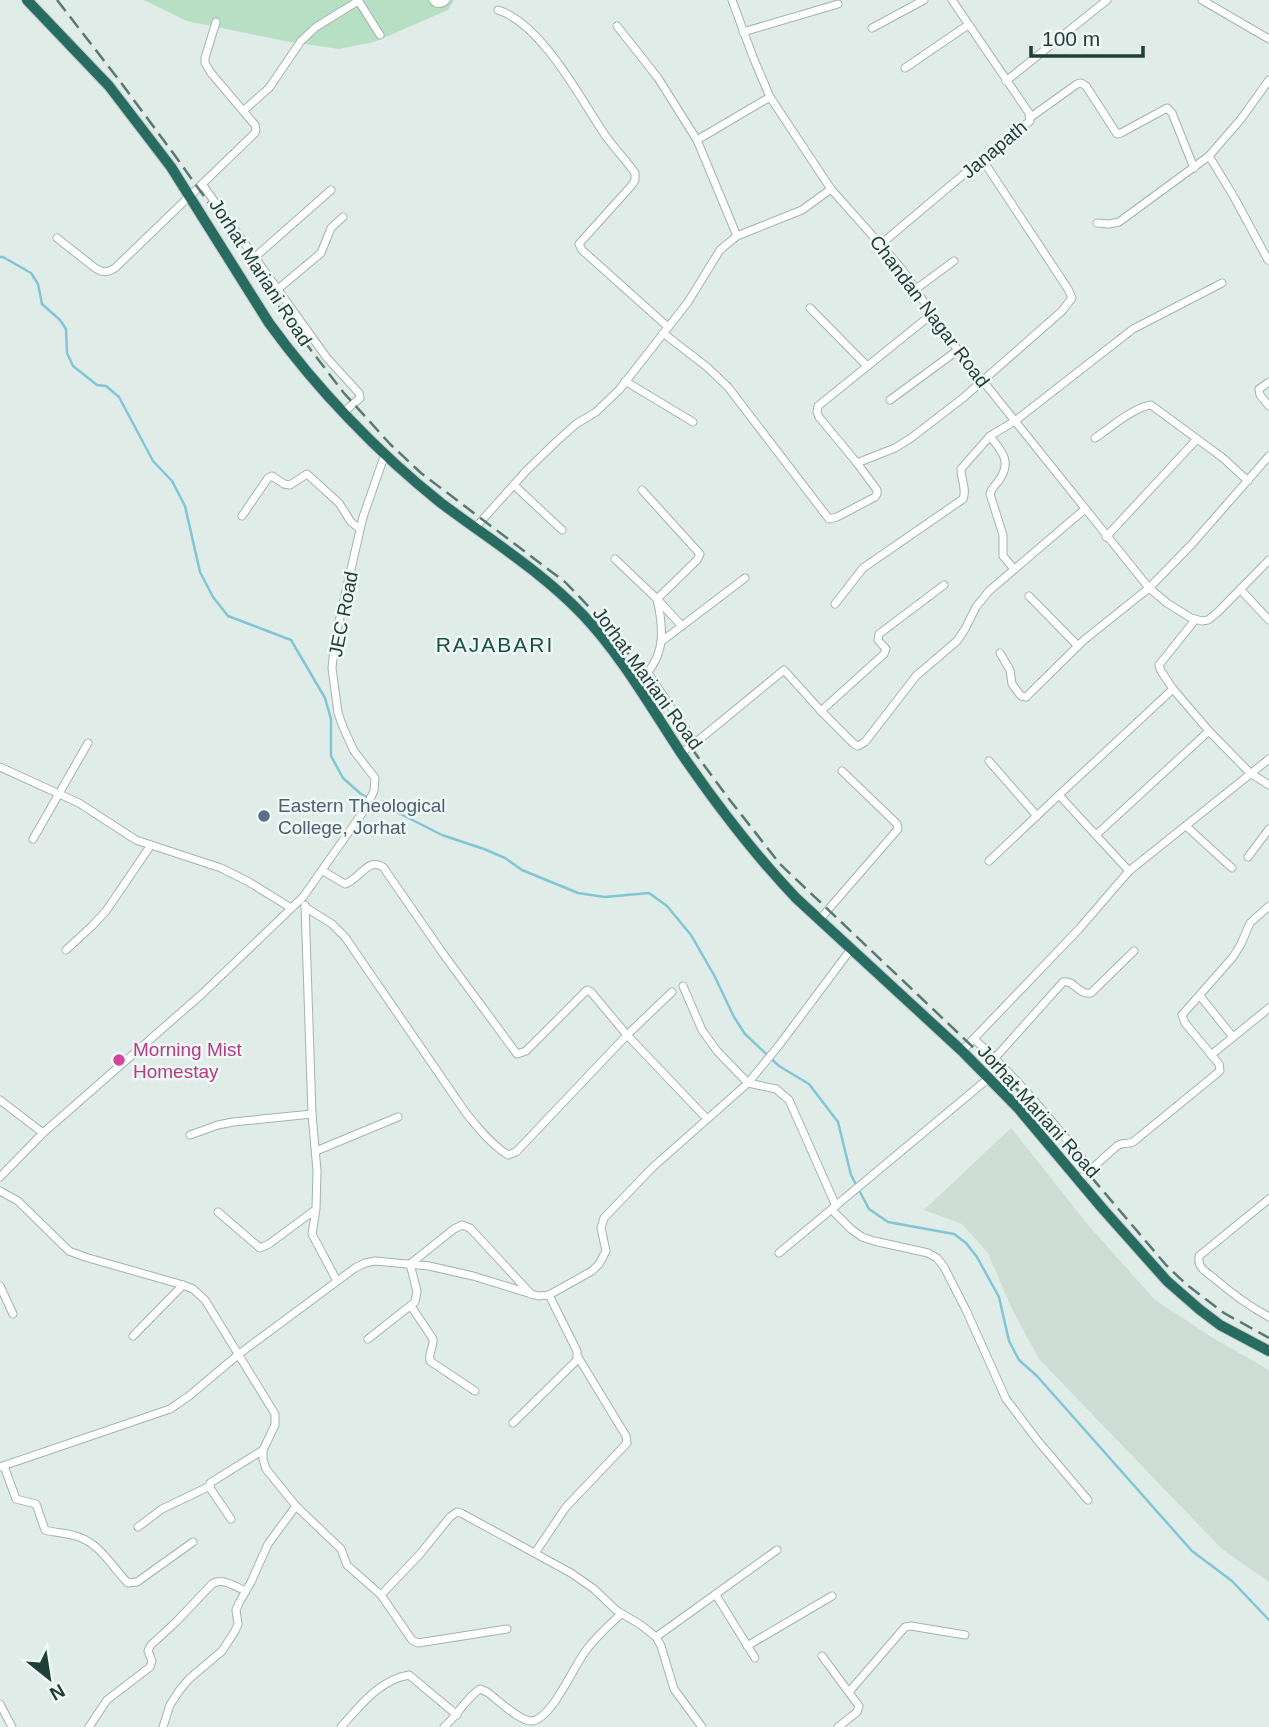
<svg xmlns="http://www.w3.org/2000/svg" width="1269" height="1727" font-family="Arial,sans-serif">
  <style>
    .built { fill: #cedcd6 }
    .green { fill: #b6dfc3 }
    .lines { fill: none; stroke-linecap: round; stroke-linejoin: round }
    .stream { stroke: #82c6d6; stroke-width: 2.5 }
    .minor-casing { stroke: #a2b4af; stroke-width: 9 }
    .highway-casing { stroke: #c0c9c7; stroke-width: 12 }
    .minor { stroke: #fff; stroke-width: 7 }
    .highway { stroke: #286c61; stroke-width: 10 }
    .rail { stroke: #597a72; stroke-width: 2.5; stroke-dasharray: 14 7; stroke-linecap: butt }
    .service-dot { fill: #5c6f8a; stroke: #f0f8f5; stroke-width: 2.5 }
    .hotel-dot { fill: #d1479c; stroke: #f0f8f5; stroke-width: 2.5 }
    .labels { text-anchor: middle; stroke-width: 5; stroke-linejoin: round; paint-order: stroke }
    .street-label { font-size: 19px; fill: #1f3e37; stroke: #f0f8f5 }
    .service-label { font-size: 19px; fill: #4e5e75; stroke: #f0f8f5; text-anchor: start }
    .hotel-label { font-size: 19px; fill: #b23c85; stroke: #f0f8f5; text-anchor: start }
    .neighbourhood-label { font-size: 21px; letter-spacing: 2px; fill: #195146; stroke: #f0f8f5 }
  </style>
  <rect width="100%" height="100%" fill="#e0ece7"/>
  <path class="built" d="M 1011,1128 L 1089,1226 L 1155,1300 L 1213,1338 L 1269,1370 L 1269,1582 L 1222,1549 L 1039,1359 L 1012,1309 L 988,1253 L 962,1224 L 924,1210 Z"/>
  <path class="green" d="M 144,0 L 454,0 L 448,10 L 374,42 L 339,49 L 285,41 L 187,21 Z"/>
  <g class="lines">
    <path class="stream" d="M 0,257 L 3,257 L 31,273 L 38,284 L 42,304 L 60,320 L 66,329 L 67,353 L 73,366 L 97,385 L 106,386 L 119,397 L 153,461 L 172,481 L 185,506 L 200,572 L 213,597 L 228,616 L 291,640 L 325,698 L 331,719 L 331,756 L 343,778 L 361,794 L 442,835 L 484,849 L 505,858 L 522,870 L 578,893 L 605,897 L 649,893 L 667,906 L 691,935 L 714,975 L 734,1017 L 745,1034 L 779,1066 L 809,1084 L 838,1122 L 851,1175 L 869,1209 L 888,1222 L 954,1234 L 966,1243 L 977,1257 L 999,1297 L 1009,1341 L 1019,1360 L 1037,1376 L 1192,1551 L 1232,1581 L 1269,1620"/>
    <defs>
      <g id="minor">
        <path d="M 358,0 L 380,35"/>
        <path d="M 433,0 L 436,3 C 440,4 443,4 446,0"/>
        <path d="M 732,0 L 753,57 L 770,97 L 831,189"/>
        <path d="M 1202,0 L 1269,39"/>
        <path d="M 498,10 C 542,24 580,98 605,135 C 614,148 626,160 635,173 L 635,180 L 632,185 L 579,244 L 582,250 L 668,327"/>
        <path d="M 617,26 L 658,78 L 697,140 L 737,236"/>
        <path d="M 872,28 L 924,0"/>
        <path d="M 743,32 L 838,4"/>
        <path d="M 905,68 L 968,25"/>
        <path d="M 1006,81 L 1107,0"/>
        <path d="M 243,111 L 269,88 L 301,41 L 316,27 L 358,1"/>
        <path d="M 1031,117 L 1077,84 L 1081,83 L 1086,86 L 1117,134 L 1121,133 L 1167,108 L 1172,113 L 1194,168"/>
        <path d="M 697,140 L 770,97"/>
        <path d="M 1209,156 L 1234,197 L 1268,260"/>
        <path d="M 202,184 L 327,358 L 359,393 L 360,398 L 344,412"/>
        <path d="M 1097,223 L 1109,224 L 1119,222 L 1209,156 L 1241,119 L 1269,80"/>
        <path d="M 57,238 L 95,268 C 103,273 107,273 115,268 L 255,133 L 256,130 L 255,125 L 211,73 L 205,63 L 205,58 L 216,22"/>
        <path d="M 881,244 L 982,159 L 1030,121 L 1029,113 L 952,0"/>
        <path d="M 255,257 L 331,190"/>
        <path d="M 278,289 L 321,253 L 331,228 L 343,217"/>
        <path d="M 916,289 L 954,261"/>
        <path d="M 810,308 L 867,366"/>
        <path d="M 932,314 L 818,406 L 817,412 L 819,417 L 857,463 L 895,448 L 911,438 L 963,398 L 1062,311 L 1072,298 L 1068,289 L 982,159"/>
        <path d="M 663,333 L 707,367 L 728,387 L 829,519 L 837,517 L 875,497 L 877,494 L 877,490 L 857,463"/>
        <path d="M 625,381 L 693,422"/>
        <path d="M 1269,382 L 1259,389 L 1260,395 L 1269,406"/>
        <path d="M 890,400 L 958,350"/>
        <path d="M 990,436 C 1001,451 1012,460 1000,479 C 996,485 992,487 990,494 L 1003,535 L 1003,556 L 1014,569"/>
        <path d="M 1095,438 C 1110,428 1134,407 1151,405 L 1223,458 L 1248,481"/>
        <path d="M 514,485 L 562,530"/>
        <path d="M 242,516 L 268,478 L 272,476 L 284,484 L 290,485 L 307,474 L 339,503 L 351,522 L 360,529"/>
        <path d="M 475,528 L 527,470 L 556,442 L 576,424 L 596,412 L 619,390 L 688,302 L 720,250 L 737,236 L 802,210 L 831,189 L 902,269 L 932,314 L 958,350 L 1149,588 L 1192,544 L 1269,456"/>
        <path d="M 1106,537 L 1197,439"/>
        <path d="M 615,559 L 657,599 L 682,626"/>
        <path d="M 1240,589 L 1269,620"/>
        <path d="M 1029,596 L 1078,646"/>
        <path d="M 835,604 L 863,568 L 963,499 C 967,489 961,480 961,469 L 990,436 L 1015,421 L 1133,329 L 1222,283"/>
        <path d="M 662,641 L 745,578"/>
        <path d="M 1000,653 L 1010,670 L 1012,684 L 1021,696 L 1026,697 L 1084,640 L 1149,588 L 1167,603 L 1191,618 L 1202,621 L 1208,620 L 1218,612 L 1269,560"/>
        <path d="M 648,673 L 695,743"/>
        <path d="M 636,685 C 665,659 665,634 657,599 L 697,560 L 700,554 L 642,490"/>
        <path d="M 1173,689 L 1209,731 L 1250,773 L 1269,785"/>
        <path d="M 821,711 L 854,744 L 858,746 L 865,742 L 916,676 L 957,641 L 965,629 L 976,607 L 989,591 L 1085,509"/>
        <path d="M 681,753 L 695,743 L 784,670 L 821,711 L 884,654 L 886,649 L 878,640 L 879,634 L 944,585"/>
        <path d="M 989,761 L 1037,816"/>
        <path d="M 0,767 L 79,803 L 136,840 L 221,868 L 249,882 L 291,908"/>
        <path d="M 1186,826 L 1232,868"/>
        <path d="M 1096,835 L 1209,731"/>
        <path d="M 33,839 L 88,743"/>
        <path d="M 1248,857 L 1269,829"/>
        <path d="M 989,861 L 1059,795"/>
        <path d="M 323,871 L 345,884 C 360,879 368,857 383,867 L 444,955 L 517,1054 L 526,1051 L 587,990 L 591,992 L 627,1035 L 707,1119"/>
        <path d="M 1129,871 L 1059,795 L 1173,689 L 1161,671 L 1159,665 L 1195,620"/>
        <path d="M 305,905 L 312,1114 L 317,1171 L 316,1209 L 312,1234 L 337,1281"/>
        <path d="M 305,907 L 332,924 L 345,937 L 466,1113 C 478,1128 492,1145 508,1155 L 516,1152 L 627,1035 L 672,992"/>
        <path d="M 820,919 L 898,829 L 897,824 L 893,820 L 842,771"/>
        <path d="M 66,950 L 93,925 L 106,911 L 151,845"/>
        <path d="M 683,986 L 702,1030 L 717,1051 L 748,1083 L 776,1089 L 789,1100 L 836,1206"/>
        <path d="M 1200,996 L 1233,1037"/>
        <path d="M 974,1039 C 1018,1078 1054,1124 1091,1169"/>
        <path d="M 962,1051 L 1079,929 L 1129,871 L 1269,759"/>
        <path d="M 1211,1055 L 1269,1008"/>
        <path d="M 995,1058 L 1063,982 C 1075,980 1078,995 1091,993 L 1134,951"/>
        <path d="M 0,1100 L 43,1133"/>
        <path d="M 190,1135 L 218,1125 L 233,1122 L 312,1114"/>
        <path d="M 316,1151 L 398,1117"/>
        <path d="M 0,1177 L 43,1133 L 202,994 L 303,897 L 365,809 L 374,791 L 375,778 L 354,751 L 343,727 L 338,713 L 332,668 L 335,639 L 363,517 L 385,454"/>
        <path d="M 1079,1180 L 1117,1146 C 1122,1142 1127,1145 1133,1142 L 1220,1071 L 1219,1064 L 1185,1023 L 1182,1015 L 1233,957 L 1241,944 L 1250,923 L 1269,906"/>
        <path d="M 0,1191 L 18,1201 L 69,1251 L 85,1257 L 183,1285 L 193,1289 L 205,1300 L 275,1414 L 275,1425 L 263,1450 L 263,1459 L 266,1469 L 296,1506 L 341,1549 L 347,1565 L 381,1595 L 412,1640 L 418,1643 L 507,1629"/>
        <path d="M 1269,1199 L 1199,1256 C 1199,1261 1198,1263 1201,1267 C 1204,1271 1210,1275 1214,1278 C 1231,1293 1249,1306 1269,1317"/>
        <path d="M 832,1210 L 851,1229 L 862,1237 L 874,1241 L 928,1253 L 937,1258 L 944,1267 L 966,1310 L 1006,1399 L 1038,1441 L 1088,1500"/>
        <path d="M 218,1212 L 260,1248 L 269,1244 L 315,1210"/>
        <path d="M 779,1253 L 989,1078"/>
        <path d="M 0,1286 L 13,1314"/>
        <path d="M 411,1306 L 433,1339 C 434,1347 428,1353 430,1361 L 475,1391"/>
        <path d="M 133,1336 L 183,1285"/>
        <path d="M 368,1339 L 415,1302 L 417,1291 L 410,1264 L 454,1229 L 462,1225 L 470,1228 L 531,1294"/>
        <path d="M 513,1423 L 577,1360 L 577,1351 L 549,1295"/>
        <path d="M 4,1466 L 16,1499 L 36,1504 L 45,1530 C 56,1533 68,1533 79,1537 C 101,1545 112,1567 128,1583 L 137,1582 L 193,1542"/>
        <path d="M 0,1467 L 170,1409 L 189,1396 L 239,1354 L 355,1268 L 365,1263 L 375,1261 L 429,1266 L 473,1276 L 538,1296 L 549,1295 L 592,1271 L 599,1264 L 606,1251 L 601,1228 L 604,1218 L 652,1168 L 748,1083 L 780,1044 L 851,949"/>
        <path d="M 231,1519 L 210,1488 L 210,1483 L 263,1450"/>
        <path d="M 138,1527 L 162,1509 L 210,1486"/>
        <path d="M 535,1553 L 566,1507 L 627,1443 L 626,1436 L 578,1357"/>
        <path d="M 381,1595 L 420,1554 L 450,1517 L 457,1512 L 461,1513 L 571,1573 L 594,1589 L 616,1610 L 641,1625 L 656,1637 L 661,1646 L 674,1689 L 702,1727"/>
        <path d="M 716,1595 L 755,1658"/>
        <path d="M 656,1637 L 777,1550"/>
        <path d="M 747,1646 L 832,1596"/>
        <path d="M 822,1656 L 859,1706 L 857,1712 L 838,1727"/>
        <path d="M 849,1692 L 905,1627 L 911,1626 L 965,1635"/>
        <path d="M 0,1704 L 12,1727"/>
        <path d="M 89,1727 L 107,1700 L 150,1667 L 152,1661 L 148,1651 L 151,1645 L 177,1621 L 212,1584 C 223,1577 235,1587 246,1591"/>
        <path d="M 163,1727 L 170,1705 L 179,1691 L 189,1679 L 222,1651 L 235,1631 L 238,1624 L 236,1610 L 239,1603 L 251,1582 L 268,1544 L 296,1506"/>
        <path d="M 341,1727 C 360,1706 379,1680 409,1675 L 457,1715"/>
        <path d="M 444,1727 C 457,1716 466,1698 480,1689 L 487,1692 C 497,1699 520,1722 532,1721 C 552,1719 574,1665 587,1649 C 597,1636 609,1625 621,1614"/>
      </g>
      <path id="highway" d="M 27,0 L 109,86 L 171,167 L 269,323 C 316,388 378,453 441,503 C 489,539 541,571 583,615 C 621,655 650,706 681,753 C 716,804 753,853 796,898 L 962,1051 L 1018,1108 L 1102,1208 L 1167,1281 L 1199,1309 L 1220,1325 L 1269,1351"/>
    </defs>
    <use href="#minor" class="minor-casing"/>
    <use href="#highway" class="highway-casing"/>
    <use href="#minor" class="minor"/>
    <use href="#highway" class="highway"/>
    <path class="rail" d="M 57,0 L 119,80 L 176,157 L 216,213 L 257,275 L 301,337 L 343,392 L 390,444 L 421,473 L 565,582 L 596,614 L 639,667 L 695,753 L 729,799 L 780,864 L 1014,1086 L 1166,1265 L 1187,1285 L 1224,1313 L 1269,1338"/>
  </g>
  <circle class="service-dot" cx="264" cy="816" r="7"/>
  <circle class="hotel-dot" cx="119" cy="1060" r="7"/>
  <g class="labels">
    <g class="street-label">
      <text transform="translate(994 149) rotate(-40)" y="7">Janapath</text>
      <text transform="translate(261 272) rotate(57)" y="7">Jorhat Mariani Road</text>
      <text transform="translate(930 311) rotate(53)" y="7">Chandan Nagar Road</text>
      <text transform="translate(343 614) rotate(-79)" y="7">JEC Road</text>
      <text transform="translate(648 678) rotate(54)" y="7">Jorhat Mariani Road</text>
      <text transform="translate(1039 1111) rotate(48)" y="7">Jorhat Mariani Road</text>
    </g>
    <g class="service-label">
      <text x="278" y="812">Eastern Theological<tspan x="278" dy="22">College, Jorhat</tspan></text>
    </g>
    <g class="hotel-label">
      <text x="133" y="1056">Morning Mist<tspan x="133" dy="22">Homestay</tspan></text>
    </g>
    <g class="neighbourhood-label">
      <text x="495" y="652">RAJABARI</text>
    </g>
  </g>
  <g transform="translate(49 1678) rotate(150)" stroke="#f0f8f5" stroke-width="5" paint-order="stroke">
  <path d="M0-5L12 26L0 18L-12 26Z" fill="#1f3e37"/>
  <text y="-10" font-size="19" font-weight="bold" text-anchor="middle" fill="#1f3e37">N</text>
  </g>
  <path d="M1031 46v10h112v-10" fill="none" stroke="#1f3e37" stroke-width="3.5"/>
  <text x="1042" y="46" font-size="21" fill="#1f3e37" stroke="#f0f8f5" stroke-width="5" paint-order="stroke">100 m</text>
</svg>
